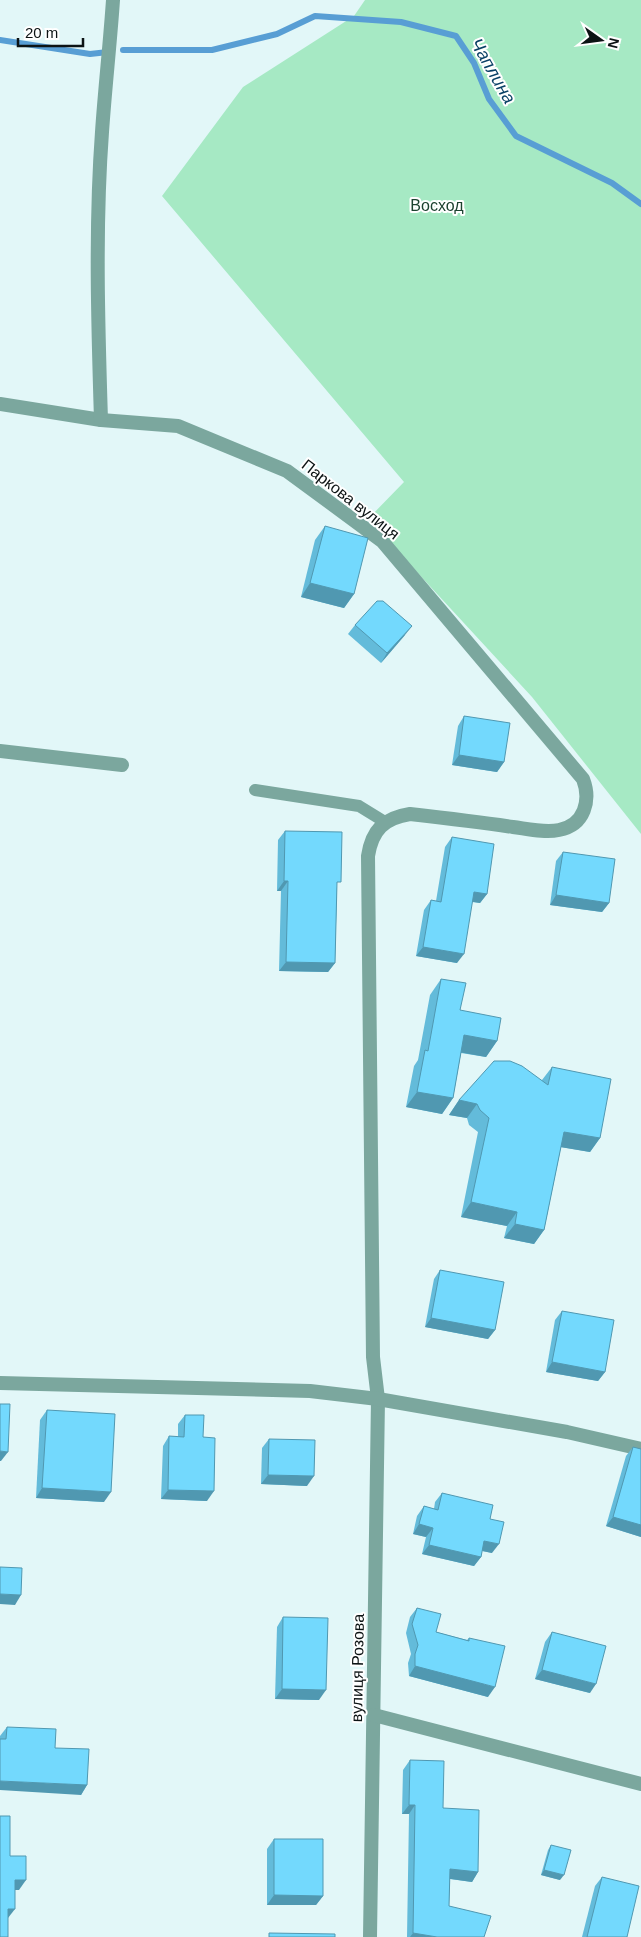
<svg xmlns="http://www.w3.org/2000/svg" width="641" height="1937" font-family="Helvetica,sans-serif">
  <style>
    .green { fill: #a6e9c4 }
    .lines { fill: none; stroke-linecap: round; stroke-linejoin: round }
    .stream { stroke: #589ed4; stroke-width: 6 }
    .service { stroke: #7ba79e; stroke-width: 12 }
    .minor { stroke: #7ba79e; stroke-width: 14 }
    .wall { fill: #63bbda }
    .shaded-wall { fill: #5098b1 }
    .building { fill: #73d9fd; stroke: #5098b1 }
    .labels { text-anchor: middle; stroke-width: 4; stroke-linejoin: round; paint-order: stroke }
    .park-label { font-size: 16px; fill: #1c422f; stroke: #fff }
    .street-label { font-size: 16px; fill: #0c1314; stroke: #fff }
    .water-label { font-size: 18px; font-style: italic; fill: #094065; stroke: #fff }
  </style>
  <rect width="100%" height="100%" fill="#e2f7f8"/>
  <path class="green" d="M 365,0 L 641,0 L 641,834 L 532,697 L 368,519 L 404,482 L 162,196 L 243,87 L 354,16 Z"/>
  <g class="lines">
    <g class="stream">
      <path d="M 0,40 L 90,54 L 108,52"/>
      <path d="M 123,50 L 212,50 L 277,34 L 315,16 L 401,22 L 456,36 L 474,63 L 489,99 L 516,136 L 612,183 L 641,204"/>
    </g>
    <path class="service" d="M 255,790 L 359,806 L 385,822"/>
    <g class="minor">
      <path d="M 0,404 L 101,420 L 178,426 L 287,471 L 382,541 L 583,779 C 591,800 585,825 559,830 C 545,833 528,829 513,827 C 479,822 445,818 410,814 C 384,818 372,830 368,856 L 373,1357 L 378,1399 L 370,1937"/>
      <path d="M 101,420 C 98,325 95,227 102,132 C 105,88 110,44 113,0"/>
      <path d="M 0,751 L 122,765"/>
      <path d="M 0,1383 L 310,1391 L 378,1399 L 567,1432 L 641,1449"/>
      <path d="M 374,1715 L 641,1784"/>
    </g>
  </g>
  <g class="wall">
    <path d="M 325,526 L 354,594 L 344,608 L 301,597 L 315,540 Z"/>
    <path d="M 355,625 L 405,635 L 381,663 L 348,634 Z"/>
    <path d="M 464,716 L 504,762 L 497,772 L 452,765 L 458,726 Z"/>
    <path d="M 285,831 L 337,888 L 335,963 L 328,972 L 279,971 L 281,891 L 277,891 L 278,840 Z"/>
    <path d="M 452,837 L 487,894 L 480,903 L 472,902 L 457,963 L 416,956 L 424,910 L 431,900 L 436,901 L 445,847 Z"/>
    <path d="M 563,852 L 609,903 L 602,912 L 550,905 L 556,861 Z"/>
    <path d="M 441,979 L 460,1010 L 497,1041 L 486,1057 L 461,1053 L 453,1098 L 442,1114 L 406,1107 L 414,1066 L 418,1060 L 430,995 Z"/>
    <path d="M 552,1067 L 600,1138 L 590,1152 L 561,1147 L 544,1230 L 534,1244 L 504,1238 L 507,1226 L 461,1217 L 478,1132 L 469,1125 L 467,1118 L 449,1115 L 459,1100 L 542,1080 Z"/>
    <path d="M 440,1270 L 495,1330 L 488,1339 L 425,1327 L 434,1279 Z"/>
    <path d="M 562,1311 L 605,1372 L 598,1381 L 546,1372 L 555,1320 Z"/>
    <path d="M 47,1410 L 104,1502 L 36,1498 L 40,1420 Z"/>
    <path d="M 185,1415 L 203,1437 L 207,1501 L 161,1499 L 163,1446 L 169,1436 L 178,1437 L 178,1424 Z"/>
    <path d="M 269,1439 L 307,1486 L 261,1484 L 262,1448 Z"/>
    <path d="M 633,1447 L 641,1537 L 606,1526 L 626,1456 Z"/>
    <path d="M 442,1493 L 490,1519 L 492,1553 L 482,1551 L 481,1557 L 474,1566 L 422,1554 L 426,1537 L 413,1534 L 417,1516 L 424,1506 L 434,1509 L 435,1502 Z"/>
    <path d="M 417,1608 L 436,1632 L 467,1640 L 469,1638 L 488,1697 L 409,1676 L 408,1663 L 411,1654 L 406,1633 L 410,1617 Z"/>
    <path d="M 283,1617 L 319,1700 L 275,1699 L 277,1627 Z"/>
    <path d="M 552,1632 L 590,1693 L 535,1679 L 545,1642 Z"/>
    <path d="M 7,1727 L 55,1748 L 87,1785 L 81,1795 L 0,1739 L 0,1736 Z"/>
    <path d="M 410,1760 L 443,1808 L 478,1872 L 472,1882 L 450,1879 L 449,1906 L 484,1937 L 407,1937 L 409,1814 L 402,1814 L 403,1770 Z"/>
    <path d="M 274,1839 L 323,1896 L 316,1905 L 267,1905 L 267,1849 Z"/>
    <path d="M 551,1845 L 560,1880 L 541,1875 L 548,1850 Z"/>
    <path d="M 602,1877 L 627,1937 L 582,1937 L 595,1886 Z"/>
  </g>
  <g class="shaded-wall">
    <path d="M 310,583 L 354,594 L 344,608 L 301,597 Z"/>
    <path d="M 412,626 L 405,635 L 381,663 L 387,653 Z"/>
    <path d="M 459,755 L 504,762 L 497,772 L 452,765 Z"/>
    <path d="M 284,881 L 288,881 L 281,891 L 277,891 Z"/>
    <path d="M 474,892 L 487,894 L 480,903 L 468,901 Z"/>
    <path d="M 556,895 L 609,903 L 602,912 L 550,905 Z"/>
    <path d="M 423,947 L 464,954 L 457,963 L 416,956 Z"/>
    <path d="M 286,962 L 335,963 L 328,972 L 279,971 Z"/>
    <path d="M 464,1035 L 497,1041 L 486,1057 L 453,1051 Z"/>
    <path d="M 417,1092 L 453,1098 L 442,1114 L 406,1107 Z"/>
    <path d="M 459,1100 L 477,1104 L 467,1118 L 449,1115 Z"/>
    <path d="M 564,1132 L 600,1138 L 590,1152 L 554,1146 Z"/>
    <path d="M 471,1202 L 517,1212 L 507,1226 L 461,1217 Z"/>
    <path d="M 515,1224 L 544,1230 L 534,1244 L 504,1238 Z"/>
    <path d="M 431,1318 L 495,1330 L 488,1339 L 425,1327 Z"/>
    <path d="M 552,1362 L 605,1372 L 598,1381 L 546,1372 Z"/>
    <path d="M 0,1451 L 8,1452 L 1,1461 L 0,1461 Z"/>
    <path d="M 268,1475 L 314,1476 L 307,1486 L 261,1484 Z"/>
    <path d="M 42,1488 L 111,1492 L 104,1502 L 36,1498 Z"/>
    <path d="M 168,1490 L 214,1491 L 207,1501 L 161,1499 Z"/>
    <path d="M 613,1517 L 641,1525 L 641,1537 L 606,1526 Z"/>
    <path d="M 419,1524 L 433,1528 L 426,1537 L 413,1534 Z"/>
    <path d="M 484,1541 L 499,1544 L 492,1553 L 478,1550 Z"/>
    <path d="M 429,1545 L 481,1557 L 474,1566 L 422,1554 Z"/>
    <path d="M 0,1594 L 21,1595 L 15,1605 L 0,1604 Z"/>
    <path d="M 415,1666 L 495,1687 L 488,1697 L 409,1676 Z"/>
    <path d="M 542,1670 L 596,1684 L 590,1693 L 535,1679 Z"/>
    <path d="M 282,1689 L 326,1690 L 319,1700 L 275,1699 Z"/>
    <path d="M 0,1781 L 87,1785 L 81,1795 L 0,1790 Z"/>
    <path d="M 409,1805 L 415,1805 L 409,1814 L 402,1814 Z"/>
    <path d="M 450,1869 L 478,1872 L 472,1882 L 444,1878 Z"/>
    <path d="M 544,1870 L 564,1875 L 560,1880 L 541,1875 Z"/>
    <path d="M 15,1880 L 26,1880 L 19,1890 L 8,1890 Z"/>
    <path d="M 274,1895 L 323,1896 L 316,1905 L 267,1905 Z"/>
    <path d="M 8,1909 L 15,1909 L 8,1918 Z"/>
    <path d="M 413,1933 L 437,1937 L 410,1937 Z"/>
  </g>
  <g class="building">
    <path d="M 325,526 L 368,538 L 354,594 L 310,583 Z"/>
    <path d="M 377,601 L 383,601 L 412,626 L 387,653 L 355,625 Z"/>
    <path d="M 464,716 L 510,723 L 504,762 L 459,755 Z"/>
    <path d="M 285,831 L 342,832 L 341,882 L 337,882 L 335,963 L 286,962 L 288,881 L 284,881 Z"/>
    <path d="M 452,837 L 494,844 L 487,894 L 474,892 L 464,954 L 423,947 L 431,900 L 441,902 Z"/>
    <path d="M 563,852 L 615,859 L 609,903 L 556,895 Z"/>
    <path d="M 441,979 L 466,983 L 460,1010 L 501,1018 L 497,1041 L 464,1035 L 453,1098 L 417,1092 L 425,1050 L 428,1051 Z"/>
    <path d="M 494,1061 L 510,1061 L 522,1066 L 548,1085 L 552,1067 L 611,1079 L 600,1138 L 564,1132 L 544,1230 L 515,1224 L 517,1212 L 471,1202 L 489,1118 L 480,1110 L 477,1104 L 459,1100 Z"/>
    <path d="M 440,1270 L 504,1282 L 495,1330 L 431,1318 Z"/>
    <path d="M 562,1311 L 614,1320 L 605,1372 L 552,1362 Z"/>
    <path d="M 0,1404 L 10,1404 L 8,1452 L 0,1451 Z"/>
    <path d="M 47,1410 L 115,1414 L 111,1492 L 42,1488 Z"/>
    <path d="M 185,1415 L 204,1415 L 203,1437 L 215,1438 L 214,1491 L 168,1490 L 169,1436 L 184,1437 Z"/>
    <path d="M 269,1439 L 315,1440 L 314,1476 L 268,1475 Z"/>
    <path d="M 633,1447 L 641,1449 L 641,1525 L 613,1517 Z"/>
    <path d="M 442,1493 L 493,1505 L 490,1519 L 504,1522 L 499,1544 L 484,1541 L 481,1557 L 429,1545 L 433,1528 L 419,1524 L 424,1506 L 438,1510 Z"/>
    <path d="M 0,1567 L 22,1568 L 21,1595 L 0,1594 Z"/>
    <path d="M 417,1608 L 441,1614 L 436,1632 L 469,1641 L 469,1638 L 505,1646 L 495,1687 L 415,1666 L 415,1654 L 418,1645 L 412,1624 Z"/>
    <path d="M 283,1617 L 328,1618 L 326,1690 L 282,1689 Z"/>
    <path d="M 552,1632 L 606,1646 L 596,1684 L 542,1670 Z"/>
    <path d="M 7,1727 L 56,1729 L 55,1748 L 89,1749 L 87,1785 L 0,1781 L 0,1739 L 6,1739 Z"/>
    <path d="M 410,1760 L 444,1761 L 443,1808 L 479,1810 L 478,1872 L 450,1869 L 449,1906 L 491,1916 L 484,1937 L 437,1937 L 413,1933 L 415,1805 L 409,1805 Z"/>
    <path d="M 0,1816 L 10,1816 L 10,1856 L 26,1856 L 26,1880 L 15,1880 L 15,1909 L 8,1909 L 8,1937 L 0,1937 Z"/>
    <path d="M 274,1839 L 323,1839 L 323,1896 L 274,1895 Z"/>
    <path d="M 551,1845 L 571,1850 L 564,1875 L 544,1870 Z"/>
    <path d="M 602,1877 L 639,1886 L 627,1937 L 587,1937 Z"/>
    <path d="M 269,1933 L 335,1934 L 335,1937 L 269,1937 Z"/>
  </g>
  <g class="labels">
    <g class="park-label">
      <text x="437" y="211">Восход</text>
    </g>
    <g class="street-label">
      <text transform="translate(351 499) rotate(38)" y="6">Паркова вулиця</text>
      <text transform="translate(357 1668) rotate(-89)" y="6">вулиця Розова</text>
    </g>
    <g class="water-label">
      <text transform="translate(493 71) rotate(60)" y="6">Чаплина</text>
    </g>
  </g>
  <g transform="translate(601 40) rotate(104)" stroke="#ffffff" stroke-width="4" paint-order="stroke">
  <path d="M0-4L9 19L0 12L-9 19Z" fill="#0c1314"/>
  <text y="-8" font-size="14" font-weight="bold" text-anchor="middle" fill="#0c1314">N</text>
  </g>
  <path d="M18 38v8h65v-8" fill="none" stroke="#0c1314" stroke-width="2.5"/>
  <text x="25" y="38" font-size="15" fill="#0c1314" stroke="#ffffff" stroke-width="4" paint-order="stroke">20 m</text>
</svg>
